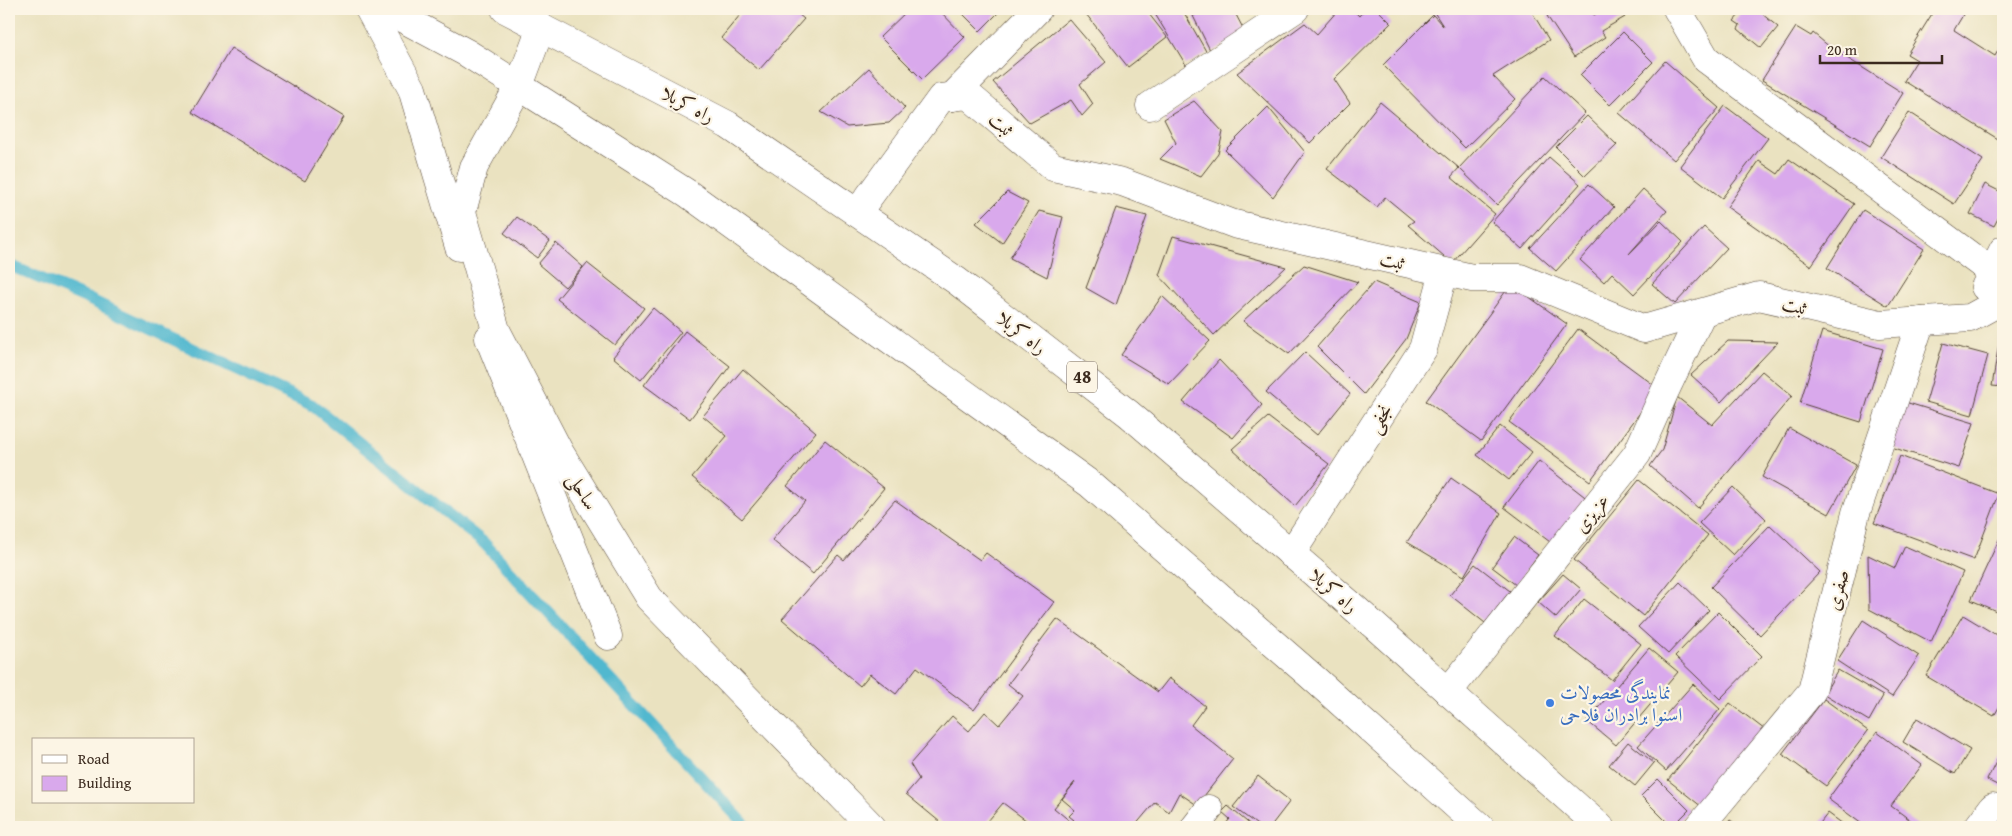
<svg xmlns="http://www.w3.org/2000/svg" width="2012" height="836" font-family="'Gentium Book Plus',Amiri,serif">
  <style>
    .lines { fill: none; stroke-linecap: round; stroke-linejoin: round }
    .stream { stroke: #51b8cf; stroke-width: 12 }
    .building { fill: #d9a9ec }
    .street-casing { stroke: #554636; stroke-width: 29 }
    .secondary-casing { stroke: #554636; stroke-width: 29 }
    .primary-casing { stroke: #554636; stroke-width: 29 }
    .street { stroke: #fff; stroke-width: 28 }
    .secondary { stroke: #fff; stroke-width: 28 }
    .primary { stroke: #fff; stroke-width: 28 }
    .shop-dot { fill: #3f7fe0; stroke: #fcf5e5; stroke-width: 2 }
    .labels { text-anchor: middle; stroke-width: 4.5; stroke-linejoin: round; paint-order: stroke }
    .shield { fill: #fcf5e5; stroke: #75675a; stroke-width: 1 }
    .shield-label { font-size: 18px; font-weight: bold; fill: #3b2a1e }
    .street-label { font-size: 19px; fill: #3b2a1e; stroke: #fcf5e5 }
    .shop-label { font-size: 19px; fill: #366cbe; stroke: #fcf5e5; text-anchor: start }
  </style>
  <rect width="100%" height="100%" fill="#fcf5e5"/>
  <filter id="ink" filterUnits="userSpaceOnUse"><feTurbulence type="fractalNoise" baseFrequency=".02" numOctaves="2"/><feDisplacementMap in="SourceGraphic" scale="10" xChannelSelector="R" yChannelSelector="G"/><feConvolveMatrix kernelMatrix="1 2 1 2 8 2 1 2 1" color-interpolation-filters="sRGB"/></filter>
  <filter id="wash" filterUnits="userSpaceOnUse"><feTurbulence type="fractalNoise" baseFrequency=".0096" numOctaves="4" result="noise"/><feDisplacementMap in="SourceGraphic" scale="20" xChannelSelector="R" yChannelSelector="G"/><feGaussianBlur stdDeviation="1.12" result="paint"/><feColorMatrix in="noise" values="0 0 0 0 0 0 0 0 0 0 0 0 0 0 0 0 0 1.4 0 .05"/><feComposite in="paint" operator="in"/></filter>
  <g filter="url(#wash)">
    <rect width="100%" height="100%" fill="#eae2c0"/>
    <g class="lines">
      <path class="stream" d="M 9,265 L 86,298 L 312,405 L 484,543 L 747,827"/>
    </g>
    <g id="blocks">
      <g class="building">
        <path d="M 745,9 L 792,9 L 804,19 L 759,70 L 721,38 Z"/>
        <path d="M 909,9 L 938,9 L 965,37 L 922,79 L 880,37 Z"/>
        <path d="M 958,9 L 1002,9 L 980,31 Z"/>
        <path d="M 1082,9 L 1145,9 L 1167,37 L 1128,67 Z"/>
        <path d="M 1152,9 L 1182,9 L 1207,53 L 1186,65 Z"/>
        <path d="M 1207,9 L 1233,9 L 1246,34 L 1211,52 L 1193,16 Z"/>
        <path d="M 1339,9 L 1352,9 L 1359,16 L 1365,9 L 1377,9 L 1391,23 L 1334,79 L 1350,103 L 1310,143 L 1237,73 L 1305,23 L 1317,34 Z"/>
        <path d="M 1432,9 L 1464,9 L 1465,12 L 1470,9 L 1530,9 L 1549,40 L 1493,76 L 1515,99 L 1465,148 L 1383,65 L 1433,15 L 1443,26 Z"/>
        <path d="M 1558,9 L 1590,9 L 1594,15 L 1604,9 L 1619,9 L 1625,17 L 1601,31 L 1605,37 L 1574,57 L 1547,16 Z"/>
        <path d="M 1744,9 L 1756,9 L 1778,27 L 1761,48 L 1738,29 L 1740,25 L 1734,21 Z"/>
        <path d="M 1935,9 L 1953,9 L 1963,15 L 1954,30 L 1995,56 L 2003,42 L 2003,130 L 1998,139 L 1904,81 L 1917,60 L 1907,54 Z"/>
        <path d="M 1069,19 L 1106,62 L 1080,84 L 1093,104 L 1082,116 L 1071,100 L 1030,123 L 993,82 Z"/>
        <path d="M 1796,27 L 1811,36 L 1813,33 L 1831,48 L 1903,93 L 1870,146 L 1762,80 Z"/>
        <path d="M 1623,32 L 1653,62 L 1610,105 L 1580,75 Z"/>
        <path d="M 231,48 L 344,117 L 305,181 L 192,112 Z"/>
        <path d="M 1665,61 L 1719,108 L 1674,160 L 1619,113 Z"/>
        <path d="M 869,68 L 905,108 L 889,123 L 847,127 L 821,112 Z"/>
        <path d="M 1545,76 L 1585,113 L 1497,205 L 1459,168 Z"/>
        <path d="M 1194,101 L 1223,132 L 1218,154 L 1201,176 L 1160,159 L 1176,143 L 1164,119 Z"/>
        <path d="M 1380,102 L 1459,168 L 1451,177 L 1495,214 L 1452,263 L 1408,225 L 1414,221 L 1385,197 L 1377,207 L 1327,169 Z"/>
        <path d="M 1725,106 L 1768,138 L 1722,198 L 1680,166 Z"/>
        <path d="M 1268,107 L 1305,152 L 1273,197 L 1225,150 Z"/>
        <path d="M 1909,112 L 1983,160 L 1954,204 L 1881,157 Z"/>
        <path d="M 1587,116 L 1617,145 L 1585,176 L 1556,147 Z"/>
        <path d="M 1549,157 L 1580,184 L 1522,249 L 1492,222 Z"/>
        <path d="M 1789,159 L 1854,204 L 1811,266 L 1727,207 L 1759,161 L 1778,174 Z"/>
        <path d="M 1589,184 L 1614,207 L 1556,271 L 1530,248 Z"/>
        <path d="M 1985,184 L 2003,193 L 2003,209 L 1994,226 L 1970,214 Z"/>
        <path d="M 1643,189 L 1667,211 L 1629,254 L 1661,221 L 1683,242 L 1634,294 L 1612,273 L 1604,282 L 1580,260 Z"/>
        <path d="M 1007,192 L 1028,203 L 1002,243 L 976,223 Z"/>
        <path d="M 1116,208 L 1147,216 L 1116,305 L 1086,288 Z"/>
        <path d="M 1863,210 L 1924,249 L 1888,306 L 1827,268 Z"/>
        <path d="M 1039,211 L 1063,217 L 1047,277 L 1010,258 Z"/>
        <path d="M 517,217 L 550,241 L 537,258 L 504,233 Z"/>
        <path d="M 1704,227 L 1727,248 L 1675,304 L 1652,284 Z"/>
        <path d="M 1173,236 L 1286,267 L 1214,335 L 1159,275 Z"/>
        <path d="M 556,243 L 583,267 L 565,287 L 538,264 Z"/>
        <path d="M 587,263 L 644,308 L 615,345 L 557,299 Z"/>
        <path d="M 1304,265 L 1358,282 L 1289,354 L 1243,321 Z"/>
        <path d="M 1374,282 L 1421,302 L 1406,339 L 1364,394 L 1317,347 Z"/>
        <path d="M 1511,284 L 1567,324 L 1481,441 L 1426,401 Z"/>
        <path d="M 1162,296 L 1210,341 L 1169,384 L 1121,355 Z"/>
        <path d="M 653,308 L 681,332 L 641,380 L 613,357 Z"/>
        <path d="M 1578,329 L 1658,388 L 1590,481 L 1509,422 Z"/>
        <path d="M 685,331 L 730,366 L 690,419 L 644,385 Z"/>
        <path d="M 1822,331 L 1883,349 L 1861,422 L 1800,403 Z"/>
        <path d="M 2000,337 L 2003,337 L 2003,387 L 1992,386 Z"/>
        <path d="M 1728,341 L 1778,342 L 1721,402 L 1691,375 Z"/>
        <path d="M 1943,343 L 1988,355 L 1972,415 L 1926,402 Z"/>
        <path d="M 1305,352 L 1350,394 L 1317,435 L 1266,392 Z"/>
        <path d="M 1219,360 L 1262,405 L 1233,438 L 1183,402 Z"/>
        <path d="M 743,369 L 816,432 L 742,519 L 692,477 L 727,436 L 703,416 Z"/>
        <path d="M 1762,371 L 1792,396 L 1698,508 L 1650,466 L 1662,450 L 1677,397 L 1712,425 Z"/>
        <path d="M 1905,402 L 1974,423 L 1959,468 L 1891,447 Z"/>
        <path d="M 1268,417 L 1329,464 L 1295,506 L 1232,449 Z"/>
        <path d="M 1500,426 L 1532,452 L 1509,480 L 1477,455 Z"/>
        <path d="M 1789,428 L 1856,465 L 1829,514 L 1762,477 Z"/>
        <path d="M 825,440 L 884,488 L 813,574 L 772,540 L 805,501 L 787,486 Z"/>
        <path d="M 1900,456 L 1999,494 L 1974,560 L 1874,523 Z"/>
        <path d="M 1539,461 L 1589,500 L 1554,545 L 1504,507 Z"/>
        <path d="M 1451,478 L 1501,513 L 1464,576 L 1407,542 Z"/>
        <path d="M 1639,480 L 1708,535 L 1643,616 L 1574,560 Z"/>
        <path d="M 1733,487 L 1766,519 L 1733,555 L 1699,523 Z"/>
        <path d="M 895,500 L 980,560 L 986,553 L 1054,602 L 974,710 L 917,667 L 896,694 L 870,674 L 860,686 L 782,619 L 838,555 L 844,560 Z"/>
        <path d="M 1770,525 L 1820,572 L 1760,635 L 1711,587 Z"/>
        <path d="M 2003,531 L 2003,614 L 1971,600 Z"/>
        <path d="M 1514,537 L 1538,555 L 1516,585 L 1492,567 Z"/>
        <path d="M 1905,546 L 1963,572 L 1931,642 L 1869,609 L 1868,555 L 1895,568 Z"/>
        <path d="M 1475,564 L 1510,591 L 1485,623 L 1450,595 Z"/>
        <path d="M 1563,574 L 1581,589 L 1556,618 L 1538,602 Z"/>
        <path d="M 1680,582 L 1709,610 L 1668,654 L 1638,627 Z"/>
        <path d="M 1584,599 L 1641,644 L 1612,680 L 1555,636 Z"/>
        <path d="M 1718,612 L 1762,656 L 1720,699 L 1675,656 Z"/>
        <path d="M 1963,615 L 2003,639 L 2003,700 L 1994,716 L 1926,676 Z"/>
        <path d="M 1057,619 L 1158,692 L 1169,678 L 1205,706 L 1191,725 L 1233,759 L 1197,805 L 1179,793 L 1169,812 L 1155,802 L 1134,827 L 1068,827 L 1074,820 L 1069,816 L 1075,810 L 1062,799 L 1075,782 L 1054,808 L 1071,822 L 1066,827 L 1035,827 L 1003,803 L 983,827 L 946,827 L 906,794 L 919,779 L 910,764 L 952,716 L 969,731 L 985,712 L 999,725 L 1023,696 L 1008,684 Z"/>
        <path d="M 1863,620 L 1919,656 L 1892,697 L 1837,661 Z"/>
        <path d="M 1649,648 L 1678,672 L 1616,745 L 1587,721 Z"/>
        <path d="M 1838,670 L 1883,696 L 1869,721 L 1824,694 Z"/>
        <path d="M 1693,684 L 1720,709 L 1666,771 L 1638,746 Z"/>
        <path d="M 1824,699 L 1868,731 L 1826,786 L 1782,754 Z"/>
        <path d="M 1730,703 L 1765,730 L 1702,807 L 1668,780 Z"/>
        <path d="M 1917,718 L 1970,750 L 1955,774 L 1903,742 Z"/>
        <path d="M 1877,732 L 1922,765 L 1891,806 L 1920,827 L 1866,827 L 1828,799 Z"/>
        <path d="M 1628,742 L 1654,763 L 1635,786 L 1609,765 Z"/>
        <path d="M 2003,748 L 2003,788 L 1987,780 Z"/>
        <path d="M 1258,776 L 1290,801 L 1270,827 L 1260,827 L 1233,807 Z"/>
        <path d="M 1658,779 L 1689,810 L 1672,827 L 1641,796 Z"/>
        <path d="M 1228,806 L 1253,827 L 1223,827 L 1230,819 L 1222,812 Z"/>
        <path d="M 1828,813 L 1847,827 L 1817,827 Z"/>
        <path d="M 1999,818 L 2003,821 L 2003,827 L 1994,827 Z"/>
        <path d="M 1730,820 L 1740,827 L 1725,827 Z"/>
      </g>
    </g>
  </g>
  <g filter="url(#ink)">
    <use href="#blocks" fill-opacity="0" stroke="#554636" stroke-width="1"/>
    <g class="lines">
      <defs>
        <g id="street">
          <path d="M 369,9 L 412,89 L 459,247"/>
          <path d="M 1677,9 L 1706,59 L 1992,272"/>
          <path d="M 952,97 L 1038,9"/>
          <path d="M 1150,106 L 1295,9"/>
          <path d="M 857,213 L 941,98 L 968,95 L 1053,167 L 1122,182 L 1234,224 L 1472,278 L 1520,278 L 1644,329 L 1759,296 L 1880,324 L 1970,318 L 2003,300"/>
          <path d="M 1985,287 L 2003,250"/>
          <path d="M 489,338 L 608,636"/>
          <path d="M 1291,554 L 1423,349 L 1444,272"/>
          <path d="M 1448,692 L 1637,454 L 1665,391 L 1702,313"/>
          <path d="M 1195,827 L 1209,809"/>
          <path d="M 1699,827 L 1812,691 L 1856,513 L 1921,321"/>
          <path d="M 1978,827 L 1993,807"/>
        </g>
        <path id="secondary" d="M 541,27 L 519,86 L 474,167 L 462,212 L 496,330 L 559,451 L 649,598 L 872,827"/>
        <g id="primary">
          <path d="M 385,9 L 467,53 L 687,193 L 1090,484 L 1310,675 L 1480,827"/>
          <path d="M 505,9 L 728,125 L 957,281 L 1129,414 L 1350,604 L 1600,827"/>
        </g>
      </defs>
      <use href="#street" class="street-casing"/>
      <use href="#secondary" class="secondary-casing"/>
      <use href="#primary" class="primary-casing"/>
      <use href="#street" class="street"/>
      <use href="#secondary" class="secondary"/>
      <use href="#primary" class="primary"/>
    </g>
  </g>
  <circle class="shop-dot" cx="1550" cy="703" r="5"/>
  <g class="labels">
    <rect class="shield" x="1067" y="361.5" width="30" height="31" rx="4"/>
    <g class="shield-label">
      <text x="1082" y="383">48</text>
    </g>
    <g class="street-label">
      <text transform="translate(688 104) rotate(28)" y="7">راه کربلا</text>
      <text transform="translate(1002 124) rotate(41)" y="7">ثبت</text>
      <text transform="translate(1393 260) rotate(13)" y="7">ثبت</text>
      <text transform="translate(1795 305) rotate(13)" y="7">ثبت</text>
      <text transform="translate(1022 332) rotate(38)" y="7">راه کربلا</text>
      <text transform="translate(1379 418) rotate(-58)" y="7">نجفی</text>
      <text transform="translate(583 491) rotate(58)" y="7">ساحلی</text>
      <text transform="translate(1591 513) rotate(-52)" y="7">عزیزی</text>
      <text transform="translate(1334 590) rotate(41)" y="7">راه کربلا</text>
      <text transform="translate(1837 590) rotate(-76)" y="7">صفری</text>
    </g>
    <g class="shop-label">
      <text x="1560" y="699">نمایندگی محصولات<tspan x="1560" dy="22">اسنوا برادران فلاحی</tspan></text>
    </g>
  </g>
  <rect width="2012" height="836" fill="none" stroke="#fcf5e5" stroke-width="30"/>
  <rect x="32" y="738" width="162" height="65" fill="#fcf5e5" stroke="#afa495"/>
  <rect x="42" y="755" width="25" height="8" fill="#ffffff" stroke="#afa495"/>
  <text x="78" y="764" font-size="15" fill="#3b2a1e">Road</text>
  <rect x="42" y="776" width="25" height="15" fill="#d9a9ec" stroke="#afa495"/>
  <text x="78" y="788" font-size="15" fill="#3b2a1e">Building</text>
  <path d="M1820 55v8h122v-8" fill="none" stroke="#3b2a1e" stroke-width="2.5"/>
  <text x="1827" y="55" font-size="15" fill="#3b2a1e" stroke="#fcf5e5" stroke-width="4" paint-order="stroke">20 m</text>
</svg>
